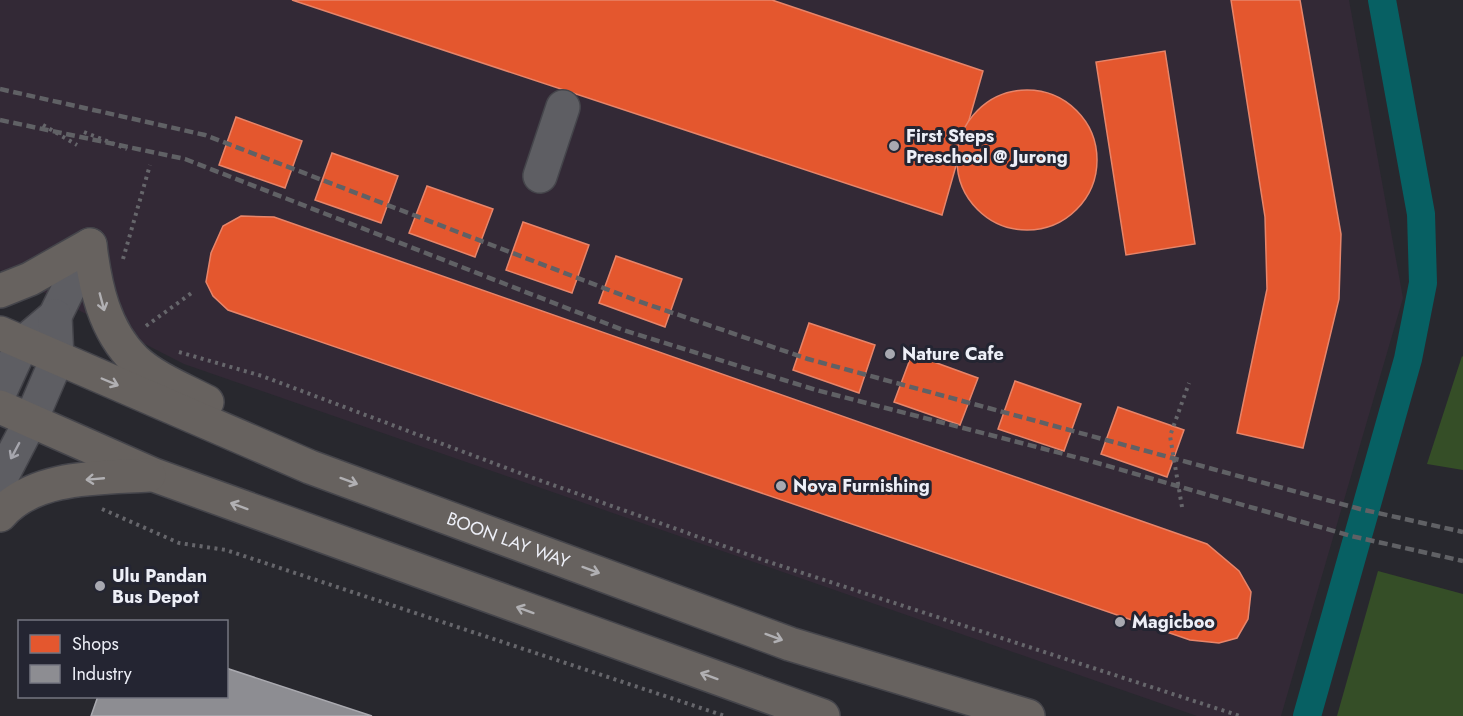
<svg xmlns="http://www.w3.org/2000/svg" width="1463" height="716" font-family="Jost,sans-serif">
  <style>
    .commercial { fill: #332936 }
    .green { fill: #354e27 }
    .shops { fill: #e4572e; stroke: #e7856a; stroke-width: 1.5 }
    .industry { fill: #8d8d92; stroke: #aaaab0; stroke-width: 1.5 }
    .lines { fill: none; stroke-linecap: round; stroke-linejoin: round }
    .canal { stroke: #076063; stroke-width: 28 }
    .minor-casing { stroke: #45454b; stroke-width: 36 }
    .major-casing { stroke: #45454b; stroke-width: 36 }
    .path { stroke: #66666b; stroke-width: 4; stroke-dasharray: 3 4.5; stroke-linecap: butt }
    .minor { stroke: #5e5e63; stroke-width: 33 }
    .major { stroke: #67625f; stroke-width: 33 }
    .rail { stroke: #606165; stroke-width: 4.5; stroke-dasharray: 9 4.5; stroke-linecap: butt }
    .oneway { stroke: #b1b0b3 }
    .oneway2 { stroke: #a6a6ad }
    .poi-dot { fill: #a8a9b1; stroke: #242532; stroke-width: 2 }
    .labels { text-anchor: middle; stroke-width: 6; stroke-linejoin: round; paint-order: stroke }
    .poi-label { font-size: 18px; font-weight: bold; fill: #edeff7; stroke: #242532; text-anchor: start }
    .street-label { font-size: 18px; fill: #edeff7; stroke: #242532 }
  </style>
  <rect width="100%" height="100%" fill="#28282e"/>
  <path class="commercial" d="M 0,0 L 1349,0 L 1403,298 L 1281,716 L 1197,716 L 184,364 L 0,270 Z"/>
  <g class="green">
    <path d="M 1462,356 L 1463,357 L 1463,470 L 1427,464 Z"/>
    <path d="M 1378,571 L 1463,594 L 1463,716 L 1337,716 Z"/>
  </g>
  <g class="shops">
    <path d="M 292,0 L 772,0 L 983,71 L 942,215 Z"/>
    <path d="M 1231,0 L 1300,0 L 1341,234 L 1339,299 L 1303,448 L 1237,433 L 1267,289 L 1265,217 Z"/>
    <path d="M 1165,51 L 1195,244 L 1126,255 L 1096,62 Z"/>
    <circle cx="1027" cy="160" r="70"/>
    <path d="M 236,117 L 302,141 L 285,188 L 219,165 Z"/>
    <path d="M 332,153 L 398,176 L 381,223 L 315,200 Z"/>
    <path d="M 427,186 L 493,209 L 475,257 L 409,233 Z"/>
    <path d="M 241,216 L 274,217 L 1207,544 L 1239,571 L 1251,592 L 1248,619 L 1237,638 L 1219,643 L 1190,640 L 228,310 L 213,296 L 206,282 L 211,253 L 223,226 Z"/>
    <path d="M 523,222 L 589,245 L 572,293 L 506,270 Z"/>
    <path d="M 616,256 L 682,279 L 665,327 L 599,303 Z"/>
    <path d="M 809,323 L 875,345 L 859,393 L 793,370 Z"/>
    <path d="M 912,354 L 978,378 L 960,425 L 894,402 Z"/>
    <path d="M 1015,381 L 1081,404 L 1064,451 L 998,429 Z"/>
    <path d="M 1118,407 L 1184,430 L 1167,477 L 1101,454 Z"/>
  </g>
  <path class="industry" d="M 226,668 L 372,716 L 91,716 L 98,696 L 226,696 Z"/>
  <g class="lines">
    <path class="canal" d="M 1307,716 L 1408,359 L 1423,283 L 1421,214 L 1382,0"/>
    <defs>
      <g id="minor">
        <path d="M 540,176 L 563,107"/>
        <path d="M 0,392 L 22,344 L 55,316 L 90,245"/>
        <path d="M 0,480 L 30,422 L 57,359 L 55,316"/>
      </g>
      <g id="major">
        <path d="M 0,291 L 30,279 L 90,245 C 95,286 104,330 135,360 C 154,378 184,390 207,402"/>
        <path id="s1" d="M 0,333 L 310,467 L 790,644 L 1028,716"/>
        <path d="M 0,407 L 154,475 L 823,716"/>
        <path d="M 0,515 C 34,475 101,478 149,475"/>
      </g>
    </defs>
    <use href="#minor" class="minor-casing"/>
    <use href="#major" class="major-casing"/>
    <g class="path">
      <path d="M 43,125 L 77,145"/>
      <path d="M 84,132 L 127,149"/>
      <path d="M 123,259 L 150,165"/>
      <path d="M 146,326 L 193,292"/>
      <path d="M 179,352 L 262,376 L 525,475 L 766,561 L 1240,716"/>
      <path d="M 1182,507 L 1170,436 L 1189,383"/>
      <path d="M 102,509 L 179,543 L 226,550 L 725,716"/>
    </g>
    <use href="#minor" class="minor"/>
    <use href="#major" class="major"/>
    <g class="rail">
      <path d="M 0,89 L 205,135 L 635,300 L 808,359 L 1360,509 L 1463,532"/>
      <path d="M 0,120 L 185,159 L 623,330 L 816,390 L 1087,460 L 1351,536 L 1463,561"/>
    </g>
  </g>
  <defs><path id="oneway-shaft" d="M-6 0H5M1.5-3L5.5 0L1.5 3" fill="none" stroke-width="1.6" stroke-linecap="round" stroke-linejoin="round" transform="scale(1.5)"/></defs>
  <g class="oneway">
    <use href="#oneway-shaft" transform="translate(102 302) rotate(75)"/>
    <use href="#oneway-shaft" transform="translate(110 382) rotate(23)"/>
    <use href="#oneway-shaft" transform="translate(95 479) rotate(175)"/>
    <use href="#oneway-shaft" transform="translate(349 481) rotate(20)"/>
    <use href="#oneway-shaft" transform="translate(239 506) rotate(-160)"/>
    <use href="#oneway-shaft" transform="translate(591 570) rotate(20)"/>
    <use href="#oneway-shaft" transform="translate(525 610) rotate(-160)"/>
    <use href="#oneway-shaft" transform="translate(774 637) rotate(20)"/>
    <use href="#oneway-shaft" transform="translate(709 676) rotate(-160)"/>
  </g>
  <use class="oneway2" href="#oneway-shaft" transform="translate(15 451) rotate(118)"/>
  <g class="poi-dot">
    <circle cx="894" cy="146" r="6"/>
    <circle cx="890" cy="354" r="6"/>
    <circle cx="781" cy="486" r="6"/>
    <circle cx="100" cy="586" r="6"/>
    <circle cx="1120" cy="622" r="6"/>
  </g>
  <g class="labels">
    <g class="poi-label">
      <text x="906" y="142">First Steps<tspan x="906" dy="21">Preschool @ Jurong</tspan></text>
      <text x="902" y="360">Nature Cafe</text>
      <text x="793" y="492">Nova Furnishing</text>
      <text x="112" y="582">Ulu Pandan<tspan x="112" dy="21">Bus Depot</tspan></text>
      <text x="1132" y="628">Magicboo</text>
    </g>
    <g class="street-label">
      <text dy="6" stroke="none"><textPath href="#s1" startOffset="549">BOON LAY WAY</textPath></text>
    </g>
  </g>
  <rect x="18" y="620" width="210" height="78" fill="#242532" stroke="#747681" stroke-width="1.5"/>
  <rect x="30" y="635" width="30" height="18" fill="#e4572e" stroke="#747681" stroke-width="1.5"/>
  <text x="72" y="650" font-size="18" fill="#edeff7">Shops</text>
  <rect x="30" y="665" width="30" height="18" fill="#8d8d92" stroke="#747681" stroke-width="1.5"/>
  <text x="72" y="680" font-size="18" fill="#edeff7">Industry</text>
</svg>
